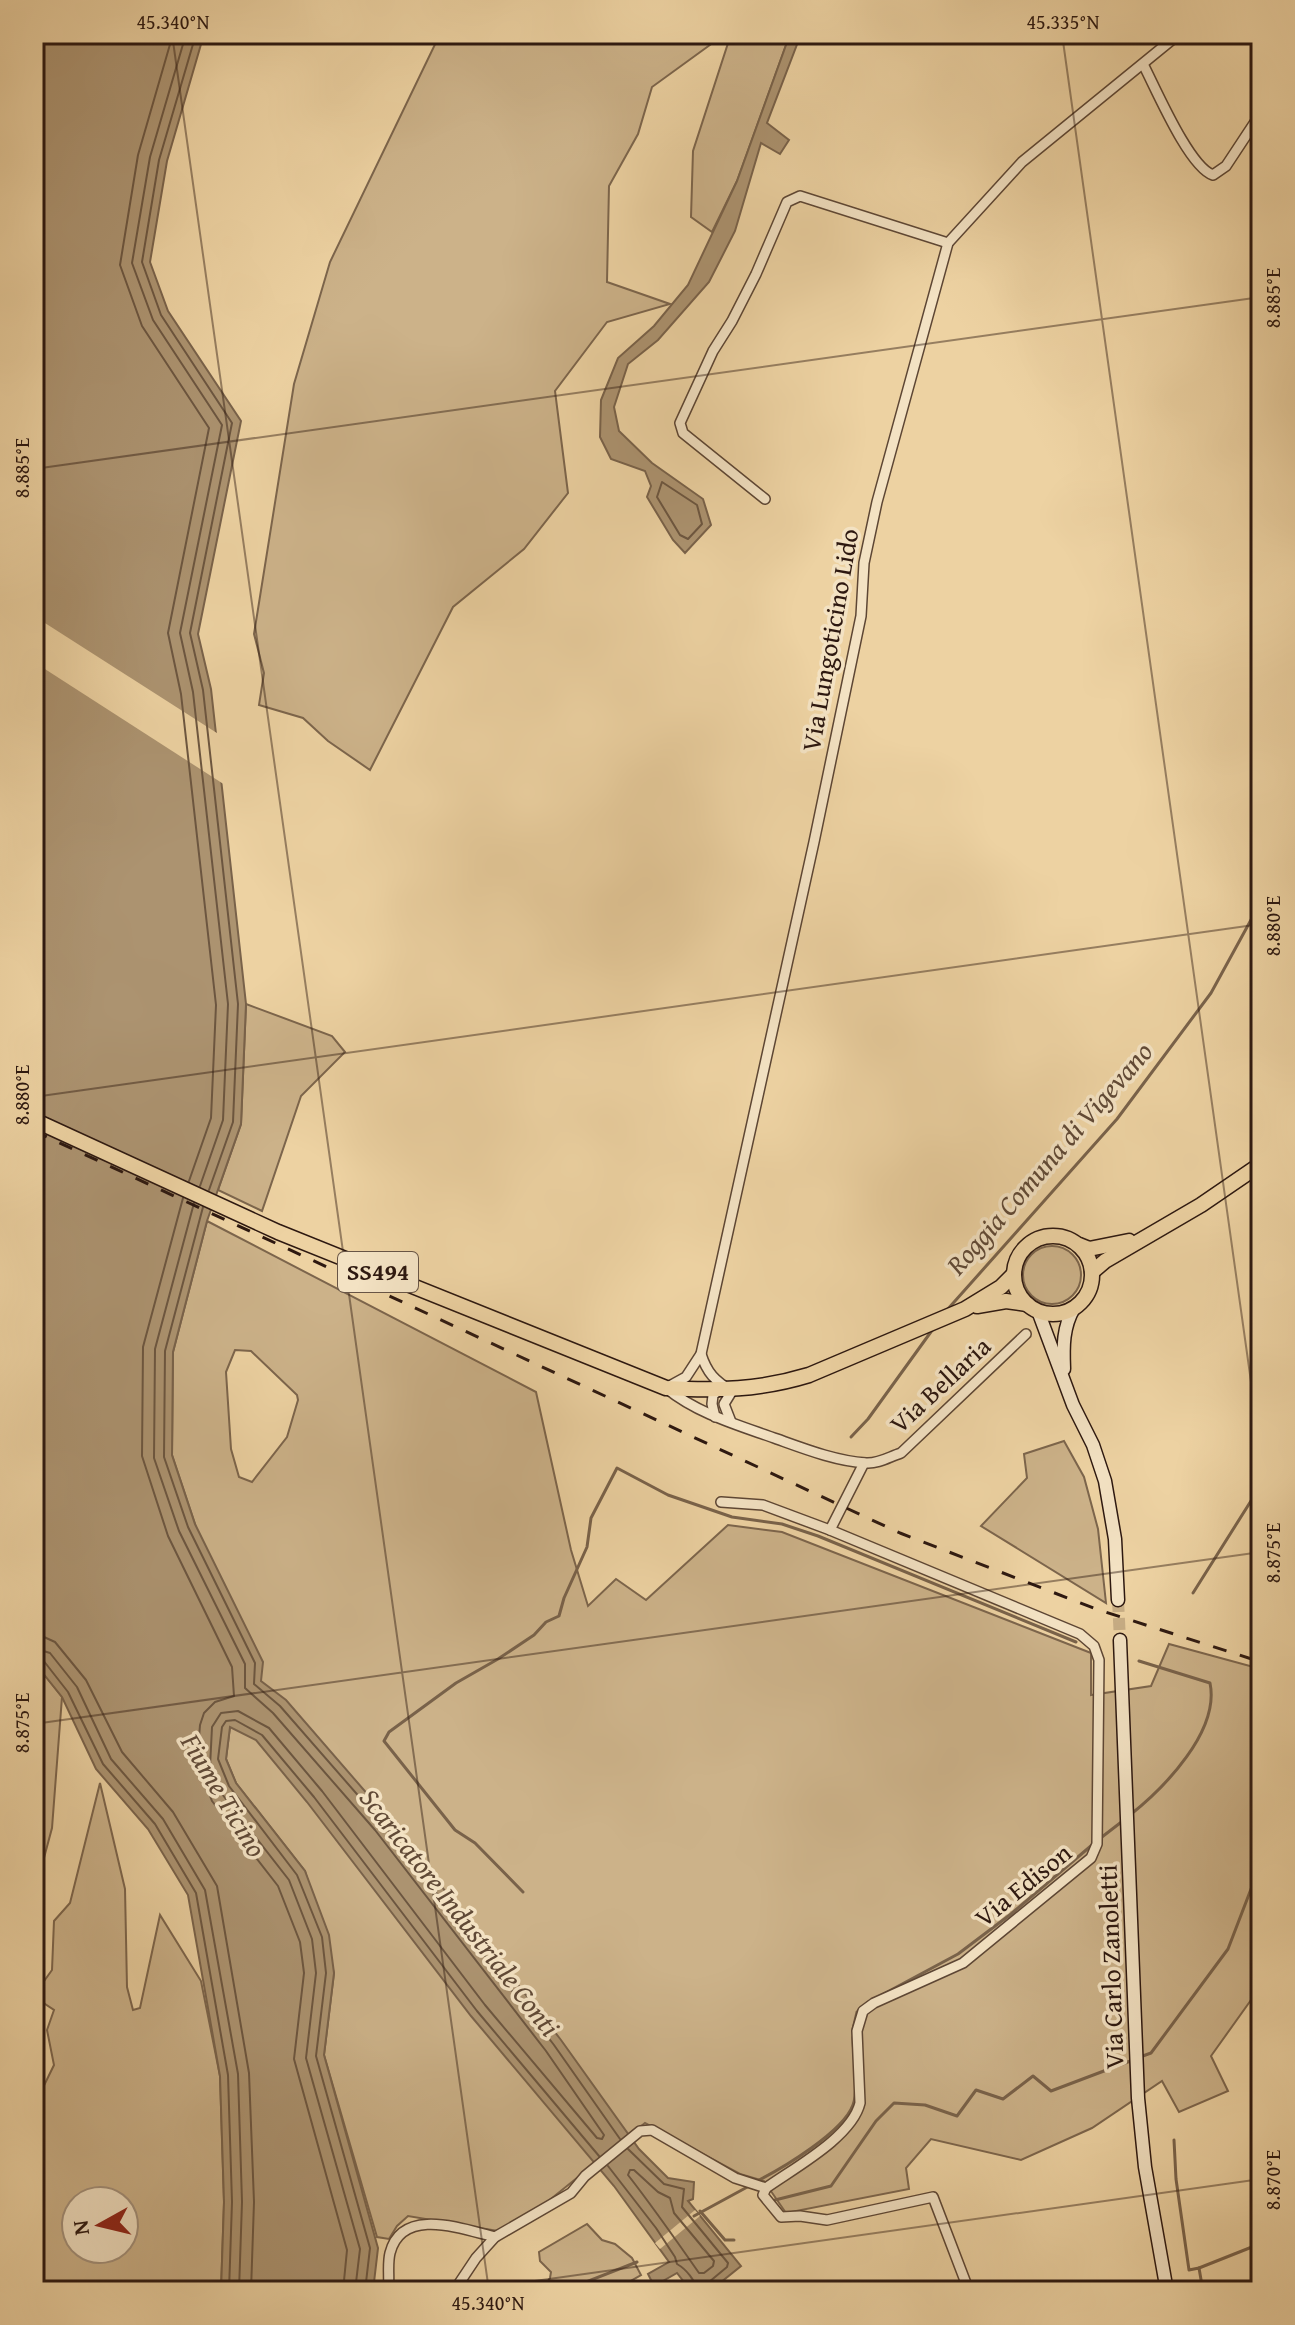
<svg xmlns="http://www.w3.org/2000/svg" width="1295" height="2325" font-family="'Gentium Book Plus',serif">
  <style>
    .green { fill: #ccb289; stroke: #7c654c; stroke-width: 2; fill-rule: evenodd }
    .water { fill: #ac9370; stroke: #79624a; stroke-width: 2 }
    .pier { fill: #edd2a2 }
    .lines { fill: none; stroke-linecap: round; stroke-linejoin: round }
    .shore { stroke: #6c5640; stroke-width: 2 }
    .stream { stroke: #79624a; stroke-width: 3 }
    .secondary-tunnel { stroke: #c7ad85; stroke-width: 12; stroke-dasharray: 12 6; stroke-linecap: butt }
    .minor-casing { stroke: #5d4634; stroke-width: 12 }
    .secondary-casing { stroke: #2d1810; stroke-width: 15 }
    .primary-casing { stroke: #2d1810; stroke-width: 17 }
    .minor { stroke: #f3e2c3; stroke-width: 9 }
    .secondary { stroke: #f3e2c3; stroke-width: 12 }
    .primary { stroke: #edd2a2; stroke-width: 14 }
    .rail { stroke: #2d1810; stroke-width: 3; stroke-dasharray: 14 14; stroke-linecap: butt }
    .ticks { fill: none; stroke: #2d1810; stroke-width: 2; stroke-opacity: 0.45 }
    .labels { text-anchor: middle; stroke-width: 7; stroke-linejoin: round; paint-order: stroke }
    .shield { fill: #f3e2c3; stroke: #685546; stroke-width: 2 }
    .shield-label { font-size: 24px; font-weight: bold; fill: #2d1810 }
    .street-label { font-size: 26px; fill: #2d1810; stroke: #f3e2c3 }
    .water-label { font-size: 28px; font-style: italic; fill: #604936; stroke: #f3e2c3 }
    .neatline { fill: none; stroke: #2d1810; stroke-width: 3 }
    .ticks-label { font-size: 20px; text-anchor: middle; fill: #2d1810 }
  </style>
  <rect width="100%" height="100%" fill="#edd2a2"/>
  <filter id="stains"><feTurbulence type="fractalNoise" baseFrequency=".0025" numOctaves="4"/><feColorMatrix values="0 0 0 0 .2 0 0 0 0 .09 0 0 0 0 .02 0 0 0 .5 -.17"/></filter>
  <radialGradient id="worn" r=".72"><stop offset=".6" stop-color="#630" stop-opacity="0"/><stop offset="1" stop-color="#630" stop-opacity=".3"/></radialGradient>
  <g class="green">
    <path d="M 440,34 L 725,34 L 652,87 L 638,134 L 609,186 L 607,282 L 670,304 L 607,322 L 555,391 L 568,493 L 524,549 L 453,607 L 370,770 L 328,741 L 303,718 L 259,705 L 264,673 L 254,634 L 294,384 L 330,262 Z"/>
    <path d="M 731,34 L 790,34 L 737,181 L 712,232 L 691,217 L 693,151 Z"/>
    <path d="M 246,1004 L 332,1036 L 345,1052 L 301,1096 L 262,1211 L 218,1190 L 241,1124 Z"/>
    <path d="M 207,1221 L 536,1392 L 571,1550 L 588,1606 L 616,1579 L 646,1600 L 728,1525 L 782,1532 L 1091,1653 L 1091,1695 L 1151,1686 L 1169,1644 L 1261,1669 L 1261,1986 L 1211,2056 L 1228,2091 L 1179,2112 L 1162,2081 L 1092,2128 L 1021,2160 L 931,2139 L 906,2168 L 909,2189 L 786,2213 L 764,2181 L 740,2174 L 645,2123 L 536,2211 L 498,2231 L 408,2216 L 397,2226 L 389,2239 L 377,2237 L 324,2055 L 334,1973 L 305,1871 L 236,1783 L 226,1759 L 230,1727 L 195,1524 L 172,1455 L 173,1352 ZM 235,1350 L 251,1351 L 297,1395 L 298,1400 L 287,1437 L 252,1482 L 239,1477 L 231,1449 L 226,1372 Z"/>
    <circle cx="1052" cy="1275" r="29"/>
    <path d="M 1064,1441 L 1084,1477 L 1098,1529 L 1106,1603 L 981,1526 L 1027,1478 L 1024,1454 Z"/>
    <path d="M 34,1662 L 62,1697 L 52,1828 L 34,1895 Z"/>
    <path d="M 100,1783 L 125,1889 L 127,1987 L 133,2010 L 140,2008 L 160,1915 L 201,1981 L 220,2076 L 224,2202 L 221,2291 L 34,2291 L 34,2106 L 54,2065 L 47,2030 L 54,2010 L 36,1998 L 37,1991 L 52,1970 L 54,1921 L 70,1903 ZM 76,2201 L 124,2201 L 124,2249 L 76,2249 Z"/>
    <path d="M 587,2224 L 602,2240 L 615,2244 L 632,2258 L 641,2275 L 613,2291 L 540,2291 L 550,2278 L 551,2272 L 540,2261 L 539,2252 Z"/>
  </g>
  <g class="water">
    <path d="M 34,34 L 204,34 L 167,161 L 150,262 L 168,311 L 241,421 L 198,634 L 211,689 L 246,1004 L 241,1124 L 207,1221 L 173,1352 L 172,1455 L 195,1524 L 263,1662 L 261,1681 L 286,1700 L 389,1819 L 561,2040 L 639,2149 L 668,2178 L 694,2182 L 693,2199 L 688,2201 L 741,2266 L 710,2291 L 691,2291 L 677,2273 L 654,2286 L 648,2274 L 669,2262 L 614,2186 L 471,2016 L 307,1802 L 256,1740 L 230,1727 L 226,1759 L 236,1783 L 305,1871 L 329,1935 L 334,1973 L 324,2055 L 378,2248 L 373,2291 L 221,2291 L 224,2202 L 220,2076 L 188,1895 L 148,1829 L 96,1769 L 62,1697 L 34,1662 Z"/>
    <path d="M 790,34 L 801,34 L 767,123 L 789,140 L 780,154 L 761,143 L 735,231 L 709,282 L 658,340 L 628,364 L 614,407 L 619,431 L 652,463 L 703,499 L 711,525 L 685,553 L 673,540 L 647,497 L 651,486 L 645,471 L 611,459 L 600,437 L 601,400 L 618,358 L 654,326 L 688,285 L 737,181 Z"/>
  </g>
  <g class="pier">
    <path d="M 34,616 L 220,735 L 225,785 L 34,662 Z"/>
    <path d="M 695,2210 L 700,2216 L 660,2249 L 655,2243 Z"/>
  </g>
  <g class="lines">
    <g class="shore">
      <path d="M 173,34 L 138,155 L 120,265 L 142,326 L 209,428 L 168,633 L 181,694 L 216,1005 L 211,1118 L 189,1181"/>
      <path d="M 186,34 L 150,157 L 132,263 L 153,320 L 222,425 L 180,633 L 193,692 L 228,1004 L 223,1120 L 200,1186"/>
      <path d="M 196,34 L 159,160 L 142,262 L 161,315 L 232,423 L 190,633 L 203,690 L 238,1004 L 233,1122 L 209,1190"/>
      <path d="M 662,482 L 697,505 L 702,524 L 688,539 L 680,535 L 657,497 Z"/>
      <path d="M 183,1198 L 143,1347 L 142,1456 L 168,1536 L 232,1667 L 234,1696 L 215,1702 L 204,1713 L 200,1725 L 197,1763 L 212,1801 L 278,1886 L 300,1942 L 304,1973 L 294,2059 L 347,2250 L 343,2291"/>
      <path d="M 194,1203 L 155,1349 L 154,1458 L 179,1531 L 245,1664 L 245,1688 L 273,1713 L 375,1830 L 546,2051 L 604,2135 L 602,2139 L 597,2138 L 485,2005 L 322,1791 L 269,1728 L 238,1711 L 221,1713 L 212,1727 L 210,1767 L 222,1794 L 289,1880 L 312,1939 L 316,1973 L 306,2058 L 360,2249 L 355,2291"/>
      <path d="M 203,1207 L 165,1351 L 164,1457 L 188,1527 L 255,1663 L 254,1684 L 280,1706 L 383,1824 L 554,2045 L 620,2139"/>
      <path d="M 34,1636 L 44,1637 L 55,1642 L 86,1680 L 122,1752 L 173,1812 L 217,1886 L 249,2073 L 254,2202 L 251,2291"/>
      <path d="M 34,1648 L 50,1653 L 77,1687 L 111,1759 L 163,1819 L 205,1890 L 238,2074 L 242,2202 L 239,2291"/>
      <path d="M 34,1658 L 43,1660 L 68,1692 L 103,1764 L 155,1824 L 196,1893 L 228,2075 L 232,2202 L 229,2291"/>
      <path d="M 628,2149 L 664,2184 L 684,2189 L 682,2207 L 728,2263 L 727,2267 L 709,2282 L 706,2291"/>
      <path d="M 608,2166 L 656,2228 L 675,2257 L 677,2264 C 686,2269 696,2281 697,2291"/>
      <path d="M 630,2170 L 634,2170 L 658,2192 L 670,2198 L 674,2213 L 714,2261 L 713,2266 L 704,2273 L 699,2273 C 676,2240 653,2207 628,2175 Z"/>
      <path d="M 365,2291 L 370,2248 L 316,2056 L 326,1973 L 322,1937 L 297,1875 L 229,1786 L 218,1759 L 222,1727 L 226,1721 L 235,1720 L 262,1735 L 314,1797 L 477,2011 L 599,2156"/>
    </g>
    <g class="stream">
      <path d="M 947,1310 L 1117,1119 L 1211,993 L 1252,918 L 1261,895"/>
      <path d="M 851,1437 L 868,1419 L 933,1329"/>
      <path d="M 1193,1593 L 1261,1485"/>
      <path d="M 1130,1815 C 1164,1788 1220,1731 1210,1683 L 1139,1661"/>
      <path d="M 1098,1840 L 1124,1820"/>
      <path d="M 523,1892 L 475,1843 L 455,1830 L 384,1741 L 389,1732 L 456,1683 L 498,1659 L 534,1635 L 546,1622 L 559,1616 L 564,1598 L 587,1547 L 591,1518 L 617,1468 L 668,1495 L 732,1517 L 782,1524 L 818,1536 L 1076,1642"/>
      <path d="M 878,1997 L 958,1954 L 1011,1914 L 1092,1845"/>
      <path d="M 853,2029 L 857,2012 L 868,2002"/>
      <path d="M 1140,2057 L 1151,2053 L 1228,1949 L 1261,1863"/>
      <path d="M 1174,2140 L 1176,2179 L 1189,2270 L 1199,2268 L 1203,2291"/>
      <path d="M 757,2181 C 783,2168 843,2132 853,2105 C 859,2090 853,2054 853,2037"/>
      <path d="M 775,2200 L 831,2186 L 876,2121 L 894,2103 L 925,2105 L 957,2116 L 976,2090 L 1003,2099 L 1033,2076 L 1051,2091 L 1133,2060"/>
      <path d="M 700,2211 L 725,2240 L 734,2240"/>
      <path d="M 694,2216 L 751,2185"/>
      <path d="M 1199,2268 L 1257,2245 L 1254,2234 L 1261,2231"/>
      <path d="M 563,2291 L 637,2262"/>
    </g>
    <path class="secondary-tunnel" d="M 1118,1600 L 1120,1640"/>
    <defs>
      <g id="minor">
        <path d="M 1143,64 C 1156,89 1189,167 1213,175 L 1226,166 L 1261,113"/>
        <path d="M 765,499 L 683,433 L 680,423 L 713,351 L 732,321 L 756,274 L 787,202 L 800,196 L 948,243"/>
        <path d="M 1026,1334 L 901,1453 C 889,1457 878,1464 866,1463 C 836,1461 805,1449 777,1439 C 738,1425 698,1414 666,1388 L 686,1377 L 701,1354 L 814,842 L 861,616 L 864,563 L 877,502 L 948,243 L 1022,162 L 1179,34"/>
        <path d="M 701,1354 C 707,1373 715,1381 732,1391 L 724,1404 L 731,1422"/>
        <path d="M 715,1417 L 712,1404 L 713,1395 L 718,1391"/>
        <path d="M 721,1502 L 763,1505 L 830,1530"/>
        <path d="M 766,2188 C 794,2168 852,2137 860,2103 L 857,2031 L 863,2011 L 874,2003 L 963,1963 L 1091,1858 L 1097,1844 L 1099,1660 L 1094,1646 L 1080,1634 L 830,1530 L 864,1463"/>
        <path d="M 766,2188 L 763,2195 L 781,2217 L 800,2216 L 827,2220 L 933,2197 L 969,2291"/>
        <path d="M 388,2291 C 390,2278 387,2265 390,2253 C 402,2206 462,2229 495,2237"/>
        <path d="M 454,2291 L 476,2258 L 495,2237 L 571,2193 L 585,2176 L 640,2131 L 652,2130 L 735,2178 L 766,2188"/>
      </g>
      <g id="secondary">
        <path d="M 1038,1311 L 1073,1405 L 1093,1445 L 1105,1481 L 1115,1539 L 1118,1600"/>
        <path d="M 1064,1369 C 1063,1346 1063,1327 1074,1308"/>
        <path d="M 1120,1640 L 1138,2098 L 1145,2167 L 1167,2291"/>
      </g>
      <g id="primary">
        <path d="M 34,1120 L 278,1232 L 666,1388 C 717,1391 760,1390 809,1375 L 965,1309 L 1001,1287 L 1014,1274"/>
        <circle cx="1053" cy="1275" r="39"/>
        <path d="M 1079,1245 L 1089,1249 L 1129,1241"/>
        <path d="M 1092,1272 L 1105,1261 L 1201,1205 L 1261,1164"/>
        <path d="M 977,1306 L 1006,1301 L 1027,1304"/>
      </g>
    </defs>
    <use href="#minor" class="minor-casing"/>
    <use href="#secondary" class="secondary-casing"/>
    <use href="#primary" class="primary-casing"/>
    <use href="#minor" class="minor"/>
    <use href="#secondary" class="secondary"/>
    <use href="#primary" class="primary"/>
    <path class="rail" d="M 34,1131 L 900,1533 L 1096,1609 L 1261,1662"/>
  </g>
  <path class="ticks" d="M 172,34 L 489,2291M 1062,34 L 1261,1453M 34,469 L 1261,297M 34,1097 L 1261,924M 34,1724 L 1261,1552M 463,2291 L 1261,2179"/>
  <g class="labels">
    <rect class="shield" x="338" y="1252" width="80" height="40" rx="6"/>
    <g class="shield-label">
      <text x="378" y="1280">SS494</text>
    </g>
    <g class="street-label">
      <text transform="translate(830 640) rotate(-80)" y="9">Via Lungoticino Lido</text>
      <text transform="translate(940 1385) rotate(-43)" y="9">Via Bellaria</text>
      <text transform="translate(1023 1885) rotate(-39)" y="9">Via Edison</text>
      <text transform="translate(1111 1967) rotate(-92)" y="9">Via Carlo Zanoletti</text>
    </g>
    <g class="water-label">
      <text transform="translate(1049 1158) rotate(-49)" y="10">Roggia Comuna di Vigevano</text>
      <text transform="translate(224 1795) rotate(59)" y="10">Fiume Ticino</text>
      <text transform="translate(460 1912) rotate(52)" y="10">Scaricatore Industriale Conti</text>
    </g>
  </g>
  <rect width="1295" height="2325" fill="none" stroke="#edd2a2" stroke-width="88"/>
  <g transform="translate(100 2225) rotate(262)"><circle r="38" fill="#f3e2c3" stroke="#a4917b" stroke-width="2"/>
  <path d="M0-6L14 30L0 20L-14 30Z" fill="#8f2418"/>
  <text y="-12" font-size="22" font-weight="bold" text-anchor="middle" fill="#2d1810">N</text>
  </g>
  <rect x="44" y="44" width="1207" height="2237" class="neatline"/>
  <g class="ticks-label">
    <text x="173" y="29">45.340°N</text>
    <text x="1063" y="29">45.335°N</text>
    <text transform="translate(1273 298) rotate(-90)" y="7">8.885°E</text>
    <text transform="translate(22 468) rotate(-90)" y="7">8.885°E</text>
    <text transform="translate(1273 926) rotate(-90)" y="7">8.880°E</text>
    <text transform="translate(22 1095) rotate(-90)" y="7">8.880°E</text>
    <text transform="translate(1273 1553) rotate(-90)" y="7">8.875°E</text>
    <text transform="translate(22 1723) rotate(-90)" y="7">8.875°E</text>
    <text transform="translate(1273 2180) rotate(-90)" y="7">8.870°E</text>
    <text x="488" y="2310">45.340°N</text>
  </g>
  <rect width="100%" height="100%" filter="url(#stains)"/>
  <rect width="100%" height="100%" fill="url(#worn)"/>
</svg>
